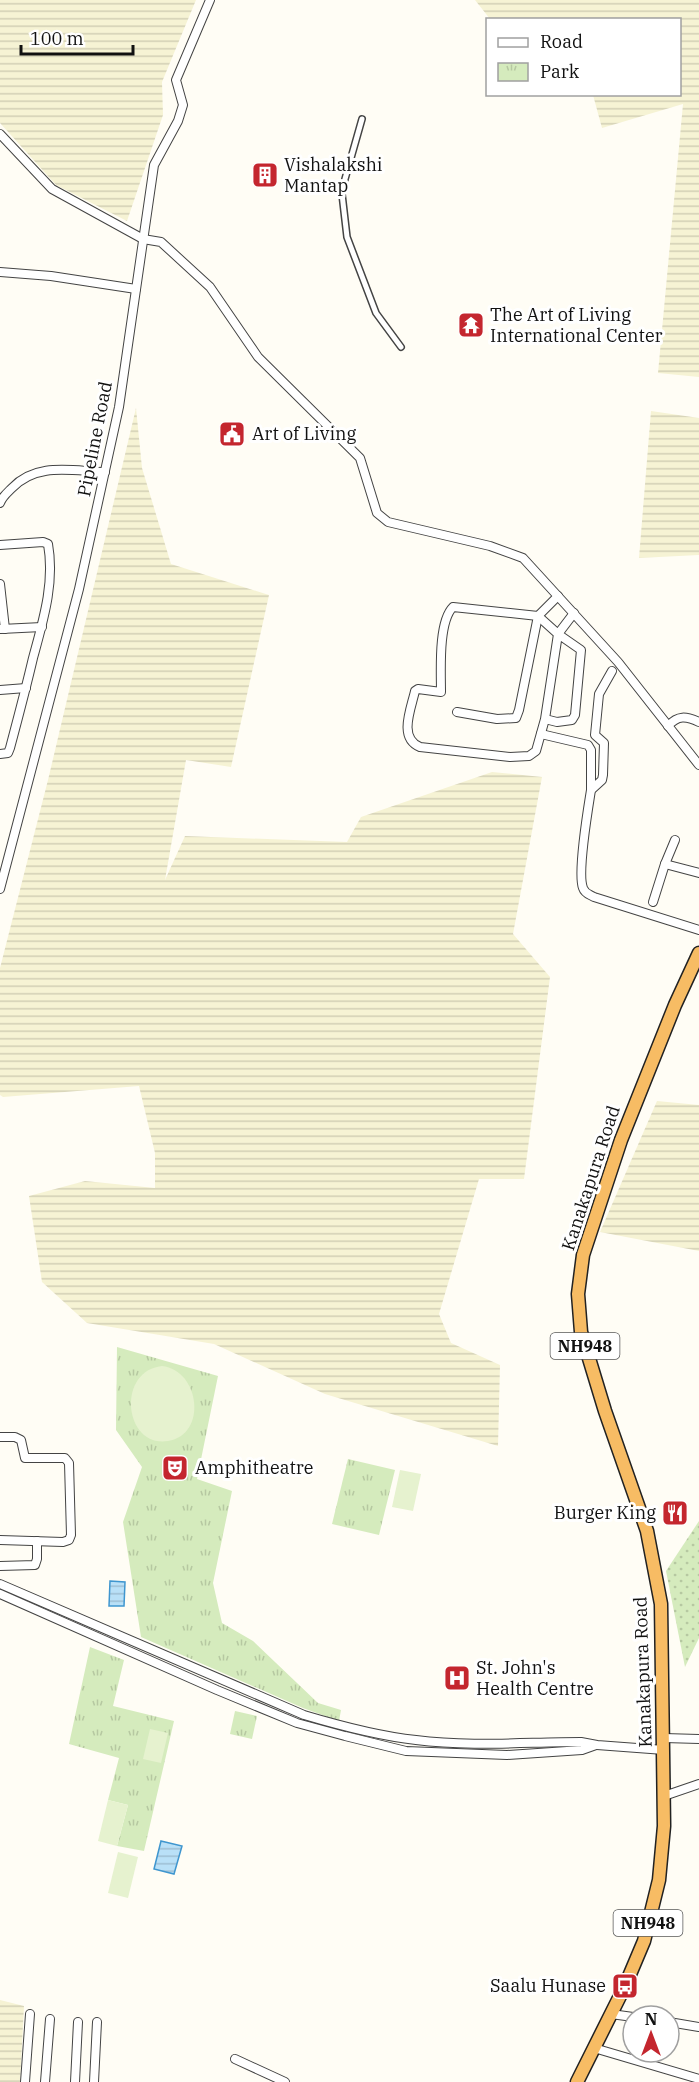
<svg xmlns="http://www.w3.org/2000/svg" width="699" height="2082" font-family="'IBM Plex Serif',serif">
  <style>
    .farmland { fill: url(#farmland-rules) }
    .grass { fill: url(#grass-dots) }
    .park { fill: url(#park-tufts) }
    .pitch { fill: #e6f2cf }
    .water { fill: url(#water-rules); stroke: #3f96cf; stroke-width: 1.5 }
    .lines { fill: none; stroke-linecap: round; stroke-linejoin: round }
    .pedestrian-casing { stroke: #444; stroke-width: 8 }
    .minor-casing { stroke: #444; stroke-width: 10 }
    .trunk-casing { stroke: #222; stroke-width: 15 }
    .pedestrian { stroke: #fff; stroke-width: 5 }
    .minor { stroke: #fff; stroke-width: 8 }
    .trunk { stroke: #f7bc64; stroke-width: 12 }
    .labels { text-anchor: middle; stroke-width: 6; stroke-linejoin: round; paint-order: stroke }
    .shield { fill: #fff; stroke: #585858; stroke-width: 1.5 }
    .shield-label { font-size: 16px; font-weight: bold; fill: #111 }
    .poi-label { font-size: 18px; fill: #111; stroke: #fff; text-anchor: start }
    .street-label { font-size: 18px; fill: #111; stroke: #fff }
  </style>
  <defs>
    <pattern id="farmland-rules" width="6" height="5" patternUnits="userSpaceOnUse" patternTransform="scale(1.5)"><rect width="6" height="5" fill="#f6f3d4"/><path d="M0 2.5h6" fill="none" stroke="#d2cfb5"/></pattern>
    <pattern id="grass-dots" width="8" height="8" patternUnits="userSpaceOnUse" patternTransform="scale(1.5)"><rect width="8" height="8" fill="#d5ebbd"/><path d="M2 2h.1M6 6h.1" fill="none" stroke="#b6c8a1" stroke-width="1.8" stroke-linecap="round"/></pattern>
    <pattern id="park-tufts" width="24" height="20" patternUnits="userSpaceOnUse" patternTransform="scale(1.5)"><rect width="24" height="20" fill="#d5ebbd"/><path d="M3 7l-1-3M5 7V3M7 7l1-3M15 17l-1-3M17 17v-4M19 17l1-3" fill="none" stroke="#b6c8a1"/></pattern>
    <pattern id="water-rules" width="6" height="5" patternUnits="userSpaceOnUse" patternTransform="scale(1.5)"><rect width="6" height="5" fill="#b9e0f7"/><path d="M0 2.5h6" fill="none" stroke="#9ebfd3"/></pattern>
  </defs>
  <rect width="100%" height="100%" fill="#fffdf5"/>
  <g class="farmland">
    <path d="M 0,0 L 196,0 L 162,82 L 163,115 L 127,221 L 56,185 L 0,123 Z"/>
    <path d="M 475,0 L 699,0 L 699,377 L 658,373 L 683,104 L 602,128 L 593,95 L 680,94 L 680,20 L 490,19 Z"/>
    <path d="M 136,408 L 142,468 L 171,564 L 269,595 L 231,767 L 186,760 L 165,880 L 185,836 L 347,842 L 361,817 L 492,772 L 542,777 L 513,934 L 550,977 L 524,1179 L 479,1179 L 439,1314 L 451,1343 L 500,1365 L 498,1446 L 325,1394 L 214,1344 L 87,1323 L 42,1282 L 29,1196 L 85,1181 L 155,1188 L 155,1153 L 139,1086 L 3,1097 L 0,1095 L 0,968 L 48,780 Z"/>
    <path d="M 651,411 L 699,418 L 699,555 L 639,558 Z"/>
    <path d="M 657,1101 L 699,1105 L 699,1251 L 600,1232 Z"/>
    <path d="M 0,2000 L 24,2006 L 20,2082 L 0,2082 Z"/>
  </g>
  <path class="grass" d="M 699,1521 L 699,1638 L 685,1667 L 666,1571 Z"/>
  <g class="park">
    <path d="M 117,1347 L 218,1376 L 197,1479 L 232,1491 L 213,1583 L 222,1623 L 253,1641 L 318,1703 L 341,1710 L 339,1721 L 303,1708 L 141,1637 L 123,1522 L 142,1467 L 116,1430 Z"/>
    <path d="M 348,1459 L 395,1470 L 379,1535 L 332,1524 Z"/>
    <path d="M 90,1647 L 124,1660 L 113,1706 L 174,1721 L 144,1851 L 117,1846 L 128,1805 L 108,1800 L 119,1758 L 69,1744 Z"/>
    <path d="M 235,1711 L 257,1716 L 252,1739 L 230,1734 Z"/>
  </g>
  <g class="pitch">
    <path d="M 162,1366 C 200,1370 208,1435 168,1441 C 124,1448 116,1371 162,1366 Z"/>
    <path d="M 400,1470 L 421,1474 L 413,1511 L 392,1507 Z"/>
    <path d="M 150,1729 L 168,1733 L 161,1763 L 143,1759 Z"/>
    <path d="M 108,1800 L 128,1805 L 117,1846 L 98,1841 Z"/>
    <path d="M 118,1852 L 138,1857 L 128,1898 L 108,1893 Z"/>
  </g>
  <g class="water">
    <path d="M 110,1581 L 125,1582 L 124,1606 L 109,1606 Z"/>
    <path d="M 161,1841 L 182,1846 L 174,1874 L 154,1869 Z"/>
  </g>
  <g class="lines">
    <defs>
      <path id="pedestrian" d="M 362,119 L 345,179 L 342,194 L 347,237 L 376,313 L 401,347"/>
      <g id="minor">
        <path d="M 0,134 L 52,189 L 143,239 L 161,242 L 210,287 L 258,357 L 360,458 L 377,513 L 388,522 L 490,546 L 523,558 L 618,662 L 699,765"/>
        <path d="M 0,272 L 51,276 L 136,289"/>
        <path d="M 0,503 C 2,497 7,493 12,488 C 37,462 71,471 105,472"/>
        <path d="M 0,545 L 43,542 L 48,544 C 55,583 43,621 33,658 C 26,688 18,718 10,748 L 8,753 L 0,754"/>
        <path d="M 0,584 L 5,629"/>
        <path d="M 1,629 L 42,627"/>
        <path d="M 612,671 L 599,694 L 595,735 L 604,743 L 603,775 L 602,780 L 591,790 C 588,809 577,873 583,888 C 585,894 589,894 594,897 L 699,930"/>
        <path d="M 0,690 L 26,688"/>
        <path d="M 457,712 L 497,719 L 516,718 L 519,710 L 538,616 L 558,596"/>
        <path d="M 545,719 L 557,722 L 572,720 L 575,715 L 581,650 L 558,634 L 538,616 L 453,607 C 438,622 441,671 441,692 L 418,689 L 415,691 C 411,709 398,738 420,747 L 510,757 L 529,756 L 536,751 L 545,719 L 558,634 L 574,613"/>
        <path d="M 668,726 C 678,715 686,716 699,722"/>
        <path d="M 541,734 L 588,745 L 591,750 L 591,790"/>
        <path d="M 665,864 L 699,873"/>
        <path d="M 0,889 L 79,589 L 119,407 L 154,165 L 178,121 L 183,105 L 176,80 L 210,0"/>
        <path d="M 653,902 L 665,864 L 675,840"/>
        <path d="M 0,1437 L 15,1437 L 21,1440 L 25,1458 L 65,1458 L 69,1463 L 71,1535 L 69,1540 L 63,1542 L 0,1540"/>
        <path d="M 0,1566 L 35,1565 L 37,1559 L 37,1541"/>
        <path d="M 0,1584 L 304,1715 C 341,1726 378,1736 416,1740 C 470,1747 527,1742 581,1742 L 597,1745 L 664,1750"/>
        <path d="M 0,1594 L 217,1690 L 297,1723 L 345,1736 L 406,1751 L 507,1755 L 582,1750 L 596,1745"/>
        <path d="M 664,1738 L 699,1739"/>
        <path d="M 664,1796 L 699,1784"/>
        <path d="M 611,2014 L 633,2017"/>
        <path d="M 669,2022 L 699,2027"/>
        <path d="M 594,2048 L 699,2079"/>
        <path d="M 235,2059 L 285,2082"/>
        <path d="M 25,2082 L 30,2014"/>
        <path d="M 45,2082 L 50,2019"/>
        <path d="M 75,2082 L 78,2022"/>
        <path d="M 94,2082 L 97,2022"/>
      </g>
      <path id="trunk" d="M 577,2082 L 625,1986 L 644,1941 L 659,1880 L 664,1826 L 661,1604 L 647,1531 L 605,1411 L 581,1332 L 578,1294 L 583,1255 L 621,1140 L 675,1005 L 699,953"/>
    </defs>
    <use href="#pedestrian" class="pedestrian-casing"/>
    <use href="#minor" class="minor-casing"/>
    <use href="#trunk" class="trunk-casing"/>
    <use href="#pedestrian" class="pedestrian"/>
    <use href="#minor" class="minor"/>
    <use href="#trunk" class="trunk"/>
  </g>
  <defs>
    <symbol id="building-square" viewBox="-11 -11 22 22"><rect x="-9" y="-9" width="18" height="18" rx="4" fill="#c4262e" stroke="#fff"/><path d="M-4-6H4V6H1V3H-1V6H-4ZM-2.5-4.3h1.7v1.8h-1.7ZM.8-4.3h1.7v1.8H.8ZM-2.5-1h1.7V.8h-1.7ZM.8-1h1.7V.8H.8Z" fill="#fff"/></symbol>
    <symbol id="temple-square" viewBox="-11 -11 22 22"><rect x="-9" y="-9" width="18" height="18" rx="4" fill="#c4262e" stroke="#fff"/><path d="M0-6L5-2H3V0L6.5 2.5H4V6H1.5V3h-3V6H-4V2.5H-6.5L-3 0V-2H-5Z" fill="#fff"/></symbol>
    <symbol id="civic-square" viewBox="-11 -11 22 22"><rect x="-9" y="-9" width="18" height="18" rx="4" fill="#c4262e" stroke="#fff"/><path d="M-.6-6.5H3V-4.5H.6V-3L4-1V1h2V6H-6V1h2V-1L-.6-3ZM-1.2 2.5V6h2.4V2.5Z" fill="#fff"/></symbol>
    <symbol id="theatre-square" viewBox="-11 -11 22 22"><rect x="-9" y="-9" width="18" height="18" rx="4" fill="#c4262e" stroke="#fff"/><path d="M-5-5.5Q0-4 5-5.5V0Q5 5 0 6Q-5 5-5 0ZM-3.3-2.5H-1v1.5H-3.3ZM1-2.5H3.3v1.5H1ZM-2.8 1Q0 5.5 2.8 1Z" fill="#fff"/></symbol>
    <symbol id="restaurant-square" viewBox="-11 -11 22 22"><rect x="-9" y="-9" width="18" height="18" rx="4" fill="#c4262e" stroke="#fff"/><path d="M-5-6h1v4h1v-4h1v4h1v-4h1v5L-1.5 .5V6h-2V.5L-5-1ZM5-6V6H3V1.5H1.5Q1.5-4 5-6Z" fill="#fff"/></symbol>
    <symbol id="hospital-square" viewBox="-11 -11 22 22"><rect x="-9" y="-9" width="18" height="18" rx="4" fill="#c4262e" stroke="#fff"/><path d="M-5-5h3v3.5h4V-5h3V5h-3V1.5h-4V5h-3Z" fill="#fff"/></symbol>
    <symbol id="bus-square" viewBox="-11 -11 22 22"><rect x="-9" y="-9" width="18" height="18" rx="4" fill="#c4262e" stroke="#fff"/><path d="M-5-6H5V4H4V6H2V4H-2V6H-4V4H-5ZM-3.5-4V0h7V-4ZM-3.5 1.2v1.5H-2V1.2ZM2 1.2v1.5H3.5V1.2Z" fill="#fff"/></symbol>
  </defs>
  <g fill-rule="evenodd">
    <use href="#building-square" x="250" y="160" width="30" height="30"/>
    <use href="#temple-square" x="456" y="310" width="30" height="30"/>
    <use href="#civic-square" x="217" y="419" width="30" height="30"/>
    <use href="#theatre-square" x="160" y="1453" width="30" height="30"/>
    <use href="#restaurant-square" x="660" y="1498" width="30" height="30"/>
    <use href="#hospital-square" x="442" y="1663" width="30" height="30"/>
    <use href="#bus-square" x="610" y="1971" width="30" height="30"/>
  </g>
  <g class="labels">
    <g class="shield">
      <rect x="550.5" y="1333" width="69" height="26" rx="4.5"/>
      <rect x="613.5" y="1910" width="69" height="26" rx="4.5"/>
    </g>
    <g class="shield-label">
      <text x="585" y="1352">NH948</text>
      <text x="648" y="1929">NH948</text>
    </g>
    <g class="poi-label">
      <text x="284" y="171">Vishalakshi<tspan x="284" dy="21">Mantap</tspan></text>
      <text x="490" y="321">The Art of Living<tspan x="490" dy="21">International Center</tspan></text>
      <text x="252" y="440">Art of Living</text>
      <text x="195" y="1474">Amphitheatre</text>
      <text x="656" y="1519" text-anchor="end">Burger King</text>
      <text x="476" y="1674">St. John's<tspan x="476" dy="21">Health Centre</tspan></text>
      <text x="606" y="1992" text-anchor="end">Saalu Hunase</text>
    </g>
    <g class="street-label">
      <text transform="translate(95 439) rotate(-79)" y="6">Pipeline Road</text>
      <text transform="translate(591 1178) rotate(-72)" y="6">Kanakapura Road</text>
      <text transform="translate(643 1672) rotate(-92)" y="6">Kanakapura Road</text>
    </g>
  </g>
  <rect x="486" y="18" width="195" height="78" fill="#ffffff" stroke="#a0a0a0" stroke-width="1.5"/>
  <rect x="498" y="38" width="30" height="9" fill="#ffffff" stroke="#a0a0a0" stroke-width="1.5"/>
  <text x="540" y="48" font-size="18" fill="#111111">Road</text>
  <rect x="498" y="63" width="30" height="18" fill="url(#park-tufts)" stroke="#a0a0a0" stroke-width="1.5"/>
  <text x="540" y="78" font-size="18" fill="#111111">Park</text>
  <g transform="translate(651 2034)"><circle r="28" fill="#ffffff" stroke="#a0a0a0" stroke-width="1.5"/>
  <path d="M0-4.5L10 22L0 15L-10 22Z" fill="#c4262e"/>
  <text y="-9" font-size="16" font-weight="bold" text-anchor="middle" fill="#111111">N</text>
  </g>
  <path d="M21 45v9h112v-9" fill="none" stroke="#111111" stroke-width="3"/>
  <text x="30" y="45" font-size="18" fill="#111111" stroke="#ffffff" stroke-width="4.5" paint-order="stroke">100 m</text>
</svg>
